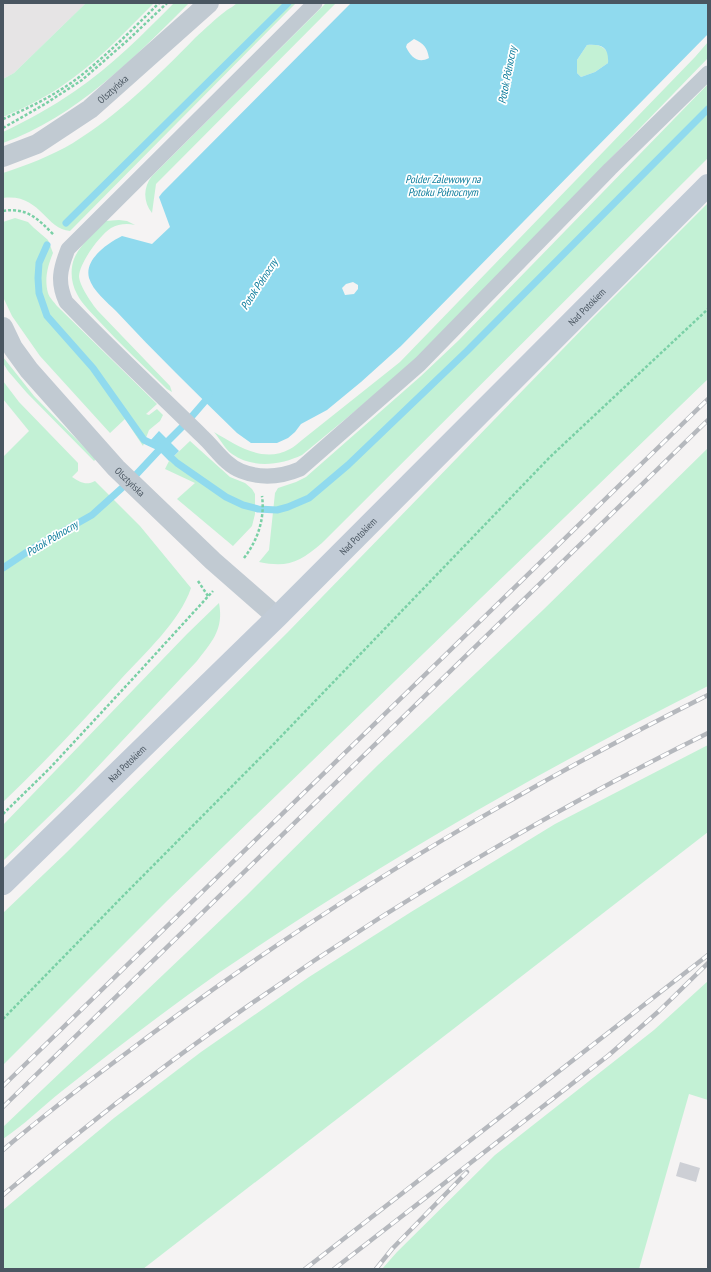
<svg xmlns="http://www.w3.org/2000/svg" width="711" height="1272" font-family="'PT Sans Narrow',sans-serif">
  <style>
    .education { fill: #e6e4e5 }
    .green { fill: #c3f1d5 }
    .water { fill: #90daee; fill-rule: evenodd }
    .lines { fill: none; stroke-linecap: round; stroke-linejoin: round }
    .stream { stroke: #90daee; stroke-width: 7 }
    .building { fill: #cdcfd5 }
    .path { stroke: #7ad0a6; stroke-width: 2.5; stroke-dasharray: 3 2; stroke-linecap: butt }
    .pedestrian { stroke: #c1cad2; stroke-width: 15 }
    .minor { stroke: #c1cad2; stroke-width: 20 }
    .secondary { stroke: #c1cbd6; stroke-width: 22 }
    .rail-casing { stroke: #b5b8bd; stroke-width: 4.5 }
    .rail { stroke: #fff; stroke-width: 3; stroke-dasharray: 9; stroke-linecap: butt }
    .labels { text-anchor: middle; stroke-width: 3.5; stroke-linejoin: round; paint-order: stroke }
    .street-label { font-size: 10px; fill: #4a5661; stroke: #fff }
    .water-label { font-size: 11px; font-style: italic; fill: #0c7c9b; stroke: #fff }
  </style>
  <rect width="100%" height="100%" fill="#f5f3f3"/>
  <path class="education" d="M 3,3 L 86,3 L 14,73 L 3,79 Z"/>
  <g class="green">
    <path d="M 86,3 L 154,3 C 128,29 103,56 73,78 C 52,94 27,107 3,117 L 3,79 L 14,73 Z"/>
    <path d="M 174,3 L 189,3 C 135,57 76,117 3,143 L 3,132 C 28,120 52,107 75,91 C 112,66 143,34 174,3 Z"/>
    <path d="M 237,3 L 296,3 L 70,231 C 45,229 40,193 3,198 L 3,173 C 27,165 51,156 73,143 C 118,115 158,76 195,38 C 205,29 216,18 227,10 C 230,8 234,6 237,3 Z"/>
    <path d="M 326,3 L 336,3 L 156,184 L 152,213 C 143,202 143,187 152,176 Z"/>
    <path d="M 708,42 L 708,58 L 410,365 L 395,378 L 302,455 C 281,465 253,469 232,454 C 225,449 220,439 214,432 C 236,445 263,464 290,449 C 294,447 298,443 302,440 L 400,362 L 695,57 Z"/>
    <path d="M 587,45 C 597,44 602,45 608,53 L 608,63 L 595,72 L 581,77 L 577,73 L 577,60 Z"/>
    <path d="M 708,84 L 708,158 L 322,543 C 300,562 288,568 259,562 L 269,550 L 275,493 L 278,488 L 296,482 L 306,477 L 421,376 L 459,340 Z"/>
    <path d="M 708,203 L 708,379 L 168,900 L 3,1065 L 3,913 L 65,854 L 288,632 L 593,318 Z"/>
    <path d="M 15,218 L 28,222 L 34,228 L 48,240 L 53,253 C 48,265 44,279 48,293 C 49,297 54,302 57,306 L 157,404 L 146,414 L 149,415 L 157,409 L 163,415 L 160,421 L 149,430 L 143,446 L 125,419 L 110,433 L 40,356 L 12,316 L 3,297 L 3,222 Z"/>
    <path d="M 119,220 L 127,221 L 135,225 C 127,223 118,224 111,228 C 100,235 80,262 79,276 C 79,285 92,304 98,311 L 170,386 L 172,392 L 167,389 C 144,366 120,344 98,320 C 91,312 82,304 77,294 C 71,283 70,270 74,259 C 80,244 95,233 105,221 Z"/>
    <path d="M 3,357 L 34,396 L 96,459 L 94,461 L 27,393 L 8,371 L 3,363 Z"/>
    <path d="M 3,381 L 19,402 L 78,463 L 78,471 L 72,477 C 80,482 86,486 95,481 L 140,526 L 191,588 C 180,621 145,653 121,679 C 83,721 44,763 3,802 L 3,457 L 29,431 L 3,399 Z"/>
    <path d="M 190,441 L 230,477 L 245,483 L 252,489 L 255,494 L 255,514 L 252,526 L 233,546 L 177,499 L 195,483 L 165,469 L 169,461 Z"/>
    <path d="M 708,448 L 708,686 C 540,771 376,865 220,972 C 166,1010 114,1050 62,1091 C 42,1107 24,1125 3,1139 L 3,1127 L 246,896 L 378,765 L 543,610 Z"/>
    <path d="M 219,603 C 224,629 212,642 197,661 L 75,791 L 3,861 L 3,825 L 187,634 Z"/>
    <path d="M 708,745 L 708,832 L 143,1269 L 3,1269 L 3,1210 L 114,1118 L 201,1052 L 309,977 L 411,912 L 555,824 Z"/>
    <path d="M 708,981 L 708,1100 L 689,1094 L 639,1269 L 382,1269 L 397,1252 L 495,1155 L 654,1030 Z"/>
  </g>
  <g class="water">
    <path d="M 351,3 L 708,3 L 708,34 L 401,346 L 361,382 L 327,410 L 301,424 L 295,432 L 288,438 L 277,443 L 251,443 L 237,433 C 196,393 155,353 116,311 C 107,302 93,291 89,278 C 84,259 108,243 122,236 L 152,244 L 170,227 L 159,197 L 162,193 ZM 414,39 C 424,44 427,47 429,58 C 418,64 411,57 406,47 L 407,44 ZM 587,45 C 602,44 609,47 608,63 L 595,72 L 581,77 L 577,73 L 577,60 ZM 353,282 L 358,285 L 358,289 L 354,294 L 345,295 L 342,288 L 346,284 Z"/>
    <path d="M 159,431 L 167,439 L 170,436 L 173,439 L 170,442 L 179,451 L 169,461 L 150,441 Z"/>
  </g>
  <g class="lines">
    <g class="stream">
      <path d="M 66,223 L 288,3"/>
      <path d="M 47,245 L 39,263 L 38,278 L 39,293 L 47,316 L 93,368 L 144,440 L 161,448 L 177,463 L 226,497 L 243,505 L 258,509 L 277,510 L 288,507 L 309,498 L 348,465 L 467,351 L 708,109"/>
      <path d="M 3,568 L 30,550 L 92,515 L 133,478 L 161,448 L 187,422 L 206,400 L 209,393"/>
    </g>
  </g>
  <path class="building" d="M 680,1162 L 700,1168 L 696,1182 L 676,1176 Z"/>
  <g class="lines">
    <g class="path">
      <path d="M 3,119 C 29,108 55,95 78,78 C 107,55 133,29 159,3"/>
      <path d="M 3,128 L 45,104 L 82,80 L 128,40 L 167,3"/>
      <path d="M 3,211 C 27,207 38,219 54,235"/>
      <path d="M 244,558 C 258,540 265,518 262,496"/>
      <path d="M 198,581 L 208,596"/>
      <path d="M 3,814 L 50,768 L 139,672 L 213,591"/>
      <path d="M 3,1019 L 122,897 L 269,749 L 550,457 L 708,309"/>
    </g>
    <path class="pedestrian" d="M 315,3 L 68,249 C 60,269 57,282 66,302 C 110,348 157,392 203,437 C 215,448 225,465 241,471 C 261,479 281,477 300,469 L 420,364 L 610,169 L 708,73"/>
    <g class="minor">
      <path id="s1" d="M 3,157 L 37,144 L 90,109 L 209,3"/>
      <path id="s2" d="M 3,327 L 13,348 L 29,370 L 116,468 L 213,561 L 277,617"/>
    </g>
    <path class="secondary" id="s3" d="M 3,884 L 277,617 L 708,185"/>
    <defs>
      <g id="rail">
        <path d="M 3,1086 L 708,399"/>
        <path d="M 3,1107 L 708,420"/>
        <path d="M 3,1150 C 44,1115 86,1083 129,1051 C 311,913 504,797 708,695"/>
        <path d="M 3,1195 C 218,1013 456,858 708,733"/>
        <path d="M 305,1269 L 708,955"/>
        <path d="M 334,1269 L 609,1055 L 659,1011 L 708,963"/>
        <path d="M 376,1269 L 392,1249 L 467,1172"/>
      </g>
    </defs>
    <use href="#rail" class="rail-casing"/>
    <use href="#rail" class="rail"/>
  </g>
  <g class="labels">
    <g class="street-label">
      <text dy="4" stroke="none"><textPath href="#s1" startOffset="130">Olsztyńska</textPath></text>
      <text dy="4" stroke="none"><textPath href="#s3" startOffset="821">Nad Potokiem</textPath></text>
      <text dy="4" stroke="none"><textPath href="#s2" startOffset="201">Olsztyńska</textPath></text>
      <text dy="4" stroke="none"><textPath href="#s3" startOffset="497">Nad Potokiem</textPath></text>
      <text dy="4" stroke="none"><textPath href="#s3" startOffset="173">Nad Potokiem</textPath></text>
    </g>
    <g class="water-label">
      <text transform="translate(507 75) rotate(-79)" y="4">Potok Północny</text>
      <text x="443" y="183">Polder Zalewowy na<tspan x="443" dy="13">Potoku Północnym</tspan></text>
      <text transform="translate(259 284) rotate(-57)" y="4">Potok Północny</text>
      <text transform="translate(52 538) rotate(-31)" y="4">Potok Północny</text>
    </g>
  </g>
  <rect width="711" height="1272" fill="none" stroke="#4a5661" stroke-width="8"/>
</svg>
